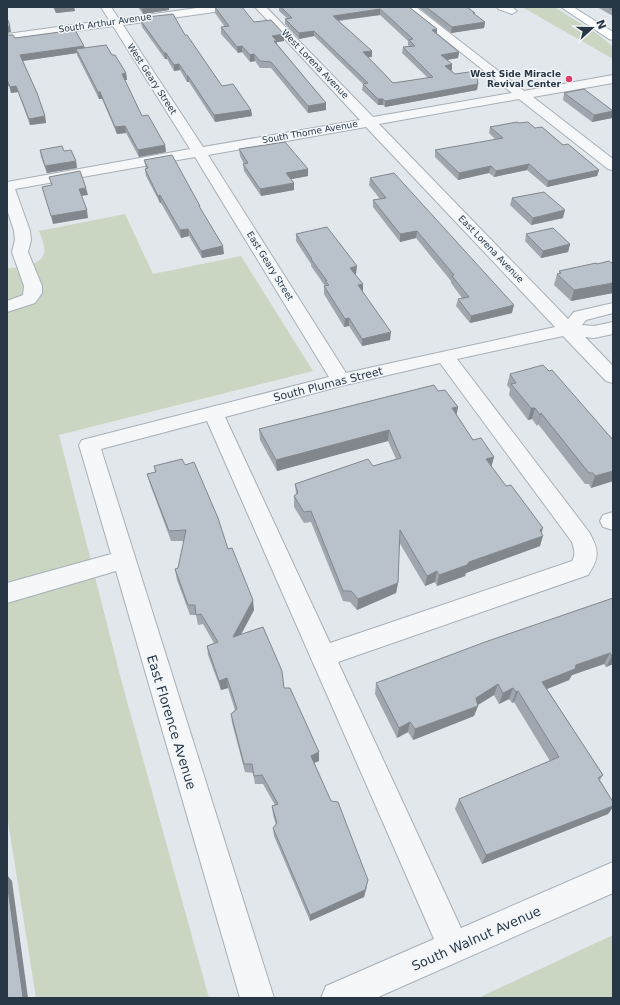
<svg xmlns="http://www.w3.org/2000/svg" width="620" height="1005" font-family="'DejaVu Sans',sans-serif">
  <style>
    .green { fill: #cad6c2 }
    .lines { fill: none; stroke-linecap: round; stroke-linejoin: round }
    .minor-casing { stroke: #a6afb7; stroke-width: 2 }
    .major-casing { stroke: #a0adb9; stroke-width: 2 }
    .minor { fill: #f5f7f9; fill-rule: evenodd }
    .major { fill: #fff; fill-rule: evenodd }
    .wall { fill: #9fa6ae; fill-rule: evenodd }
    .shaded-wall { fill: #82878d }
    .building { fill: #b9c1ca; stroke: #82878d; fill-rule: evenodd }
    .poi-dot { fill: #db3d6a; stroke: #f2f6f9; stroke-width: 1.5 }
    .labels { text-anchor: middle; stroke-width: 3; stroke-linejoin: round; paint-order: stroke }
    .far-street-label { font-size: 9px; fill: #283746; stroke: #f2f6f9 }
    .far-poi-label { font-size: 9px; font-weight: bold; fill: #283746; stroke: #f2f6f9; text-anchor: end }
    .street-label { font-size: 11px; fill: #283746; stroke: #f2f6f9 }
    .near-street-label { font-size: 13px; fill: #283746; stroke: #f2f6f9 }
  </style>
  <rect width="100%" height="100%" fill="#e2e7ec"/>
  <g class="green">
    <path d="M 522,7 L 554,7 L 599,35 L 613,47 L 613,59 Z"/>
    <path d="M 125,214 L 153,274 L 241,256 L 313,371 L 59,435 L 122,683 L 209,998 L 36,998 L 7,815 L 7,268 C 18,268 41,266 44,253 C 46,246 41,237 39,231 Z"/>
    <path d="M 613,935 L 613,998 L 478,998 Z"/>
  </g>
  <g class="lines">
    <defs>
      <g id="minor">
        <path d="M 101,7 L 111,7 L 119,19 L 204,7 L 233,7 L 228,10 L 123,25 L 203,147 L 360,120 L 255,7 L 266,7 L 373,117 L 512,93 L 404,7 L 416,7 L 524,91 L 613,75 L 613,83 L 533,97 L 613,159 L 613,170 L 608,169 L 519,99 L 379,124 L 568,319 L 574,312 L 613,303 L 613,313 L 586,320 L 582,325 L 594,326 L 613,322 L 613,334 L 594,338 L 585,337 L 613,366 L 613,383 L 606,381 L 563,336 L 457,359 L 589,532 C 599,550 600,557 588,575 L 338,662 L 461,928 L 613,862 L 613,893 L 376,998 L 321,998 L 326,986 L 434,939 L 207,421 L 101,449 L 274,998 L 240,998 L 116,571 L 7,603 L 7,583 L 111,554 L 79,445 L 82,440 L 329,377 L 195,157 L 15,189 L 30,231 L 31,240 L 28,252 L 42,286 L 42,293 L 35,303 L 7,312 L 7,301 L 23,295 L 24,286 L 12,252 L 15,240 L 14,231 L 7,209 L 7,182 L 190,149 L 113,26 L 7,40 L 7,34 L 109,20 ZM 366,127 L 555,327 L 346,373 L 208,155 ZM 440,363 L 572,542 C 574,549 576,555 572,561 L 330,643 L 225,417 L 341,386 Z"/>
        <path d="M 497,7 L 512,7 L 517,11 L 512,14 L 498,9 Z"/>
        <path d="M 613,512 L 613,530 L 603,527 L 600,521 L 603,515 Z"/>
      </g>
      <path id="major" d="M 561,7 L 573,7 L 613,32 L 613,40 L 609,39 Z"/>
    </defs>
    <use href="#minor" class="minor-casing"/>
    <use href="#major" class="major-casing"/>
    <use href="#minor" class="minor"/>
    <use href="#major" class="major"/>
  </g>
  <g class="wall">
    <path d="M 53,7 L 74,7 L 75,11 L 56,13 Z"/>
    <path d="M 138,7 L 169,7 L 169,10 L 143,14 Z"/>
    <path d="M 215,7 L 284,34 L 284,41 L 277,42 L 277,44 L 326,103 L 326,110 L 308,113 L 271,68 L 260,68 L 255,61 L 250,62 L 242,52 L 238,53 L 221,34 L 221,27 L 225,27 L 215,13 Z"/>
    <path d="M 279,7 L 409,7 L 437,29 L 437,34 L 459,52 L 458,58 L 447,60 L 452,64 L 452,70 L 451,70 L 455,74 L 478,84 L 477,90 L 385,107 L 383,105 L 378,105 L 362,90 L 363,84 L 314,36 L 299,39 L 285,24 L 285,19 L 287,18 L 279,11 ZM 380,15 L 408,41 L 408,45 L 409,46 L 403,47 L 402,53 L 428,78 L 393,83 L 368,57 L 372,57 L 339,21 Z"/>
    <path d="M 418,7 L 467,7 L 475,13 L 474,14 L 485,22 L 484,28 L 451,33 Z"/>
    <path d="M 597,7 L 613,7 L 613,16 Z"/>
    <path d="M 147,17 L 185,35 L 222,86 L 251,110 L 252,116 L 215,122 L 189,82 L 187,82 L 180,70 L 174,71 L 167,59 L 165,59 L 142,27 L 141,21 L 148,20 Z"/>
    <path d="M 15,38 L 84,46 L 85,48 L 112,55 L 126,73 L 127,80 L 125,80 L 142,116 L 165,145 L 166,152 L 139,157 L 126,133 L 117,134 L 102,99 L 99,99 L 77,55 L 77,53 L 23,61 L 45,116 L 46,123 L 30,125 L 18,92 L 11,93 L 9,86 L 7,86 Z"/>
    <path d="M 564,93 L 612,118 L 592,122 L 563,100 Z"/>
    <path d="M 519,123 L 535,128 L 563,145 L 599,170 L 597,176 L 547,187 L 527,170 L 494,177 L 489,173 L 458,180 L 435,157 L 435,150 L 496,140 L 489,133 L 490,127 Z"/>
    <path d="M 239,149 L 308,169 L 308,176 L 291,179 L 294,183 L 294,190 L 261,196 L 244,171 L 243,164 L 244,164 L 240,156 Z"/>
    <path d="M 40,150 L 64,151 L 76,161 L 77,168 L 47,173 L 41,157 Z"/>
    <path d="M 144,160 L 200,209 L 224,254 L 202,258 L 189,236 L 181,238 L 161,203 L 160,203 L 146,176 L 145,169 L 146,169 Z"/>
    <path d="M 370,178 L 512,313 L 470,323 L 456,306 L 458,299 L 462,298 L 451,283 L 451,281 L 416,238 L 400,242 L 373,207 L 373,200 L 380,199 L 369,185 Z"/>
    <path d="M 512,198 L 563,218 L 531,225 L 510,205 Z"/>
    <path d="M 296,234 L 356,274 L 355,274 L 363,292 L 390,340 L 362,346 L 349,326 L 344,327 L 324,294 L 324,286 L 325,286 L 311,266 L 311,264 L 296,241 Z"/>
    <path d="M 526,234 L 570,244 L 568,252 L 541,258 L 525,241 Z"/>
    <path d="M 597,264 L 613,264 L 613,293 L 571,301 L 554,285 L 557,274 L 559,273 L 559,271 Z"/>
    <path d="M 510,374 L 613,440 L 613,481 L 591,488 L 589,484 L 585,484 L 538,424 L 537,426 L 532,419 L 528,420 L 509,395 L 510,389 L 507,385 Z"/>
    <path d="M 438,391 L 458,407 L 456,414 L 473,440 L 494,457 L 491,466 L 541,532 L 540,546 L 466,573 L 465,576 L 437,586 L 435,582 L 425,586 L 399,542 L 398,583 L 396,593 L 357,610 L 350,602 L 343,601 L 311,522 L 304,523 L 294,507 L 294,496 L 296,494 L 295,484 L 373,466 L 396,459 L 388,441 L 277,471 L 260,440 L 259,429 Z"/>
    <path d="M 154,466 L 228,549 L 254,610 L 241,635 L 284,688 L 319,761 L 314,763 L 367,887 L 364,897 L 310,921 L 274,836 L 273,828 L 276,825 L 273,815 L 272,806 L 275,805 L 263,784 L 255,784 L 253,773 L 245,772 L 232,723 L 231,714 L 235,710 L 228,688 L 221,690 L 208,655 L 207,646 L 214,643 L 203,624 L 198,625 L 196,615 L 190,615 L 177,580 L 175,569 L 178,568 L 184,541 L 171,541 L 150,484 L 147,474 L 155,472 Z"/>
    <path d="M 613,598 L 613,664 L 606,667 L 604,664 L 572,675 L 569,680 L 547,689 L 603,775 L 600,780 L 613,802 L 613,807 L 608,814 L 482,864 L 455,809 L 459,799 L 550,761 L 514,702 L 512,703 L 509,699 L 499,704 L 494,695 L 478,705 L 474,716 L 413,740 L 408,732 L 397,738 L 375,694 L 376,683 Z"/>
  </g>
  <g class="shaded-wall">
    <path d="M 54,7 L 74,7 L 75,11 L 56,13 Z"/>
    <path d="M 159,7 L 169,7 L 169,10 L 143,14 L 142,9 Z"/>
    <path d="M 380,9 L 380,15 L 333,21 L 333,16 Z"/>
    <path d="M 485,22 L 484,28 L 451,33 L 452,27 Z"/>
    <path d="M 10,26 L 11,32 L 7,33 L 7,27 Z"/>
    <path d="M 437,29 L 437,35 L 432,30 Z"/>
    <path d="M 314,31 L 314,36 L 299,39 L 299,33 Z"/>
    <path d="M 284,34 L 284,41 L 277,42 L 277,47 L 272,36 Z"/>
    <path d="M 84,46 L 85,52 L 76,49 L 77,53 L 22,61 L 20,55 Z"/>
    <path d="M 242,46 L 242,52 L 238,53 L 237,47 Z"/>
    <path d="M 372,51 L 372,57 L 362,58 L 363,52 Z"/>
    <path d="M 459,52 L 458,58 L 440,61 L 441,55 Z"/>
    <path d="M 164,53 L 166,53 L 167,59 L 165,59 Z"/>
    <path d="M 254,54 L 255,61 L 250,62 L 250,55 Z"/>
    <path d="M 179,64 L 180,70 L 174,71 L 174,65 Z"/>
    <path d="M 452,64 L 452,70 L 445,72 L 445,66 Z"/>
    <path d="M 126,73 L 127,80 L 123,80 L 122,74 Z"/>
    <path d="M 187,76 L 188,76 L 189,82 L 187,82 Z"/>
    <path d="M 478,84 L 477,90 L 385,107 L 385,101 Z"/>
    <path d="M 16,86 L 18,92 L 11,93 L 10,87 Z"/>
    <path d="M 98,92 L 100,92 L 102,99 L 99,99 Z"/>
    <rect x="378" y="99" width="5" height="6"/>
    <path d="M 326,103 L 326,110 L 308,113 L 308,106 Z"/>
    <path d="M 251,110 L 252,116 L 215,122 L 214,115 Z"/>
    <path d="M 613,111 L 612,118 L 592,122 L 594,115 Z"/>
    <path d="M 45,116 L 46,123 L 30,125 L 29,119 Z"/>
    <path d="M 125,126 L 126,133 L 117,134 L 115,127 Z"/>
    <path d="M 165,145 L 166,152 L 139,157 L 138,150 Z"/>
    <path d="M 76,161 L 77,168 L 47,173 L 45,166 Z"/>
    <path d="M 529,164 L 527,170 L 494,177 L 496,171 Z"/>
    <path d="M 491,166 L 489,173 L 458,180 L 459,173 Z"/>
    <path d="M 308,169 L 308,176 L 287,180 L 286,173 Z"/>
    <path d="M 599,170 L 597,176 L 547,187 L 548,181 Z"/>
    <path d="M 294,183 L 294,190 L 261,196 L 260,189 Z"/>
    <path d="M 86,188 L 88,195 L 81,196 L 79,189 Z"/>
    <path d="M 160,195 L 161,203 L 160,203 L 158,196 Z"/>
    <path d="M 87,210 L 88,218 L 53,224 L 51,216 Z"/>
    <path d="M 565,210 L 563,218 L 531,225 L 533,218 Z"/>
    <path d="M 188,229 L 189,236 L 181,238 L 180,230 Z"/>
    <path d="M 417,231 L 416,238 L 400,242 L 400,234 Z"/>
    <path d="M 570,244 L 568,252 L 541,258 L 543,251 Z"/>
    <path d="M 223,246 L 224,254 L 202,258 L 201,251 Z"/>
    <path d="M 357,266 L 356,274 L 350,275 L 350,268 Z"/>
    <path d="M 613,283 L 613,293 L 571,301 L 574,290 Z"/>
    <path d="M 363,284 L 363,292 L 358,285 Z"/>
    <path d="M 514,305 L 512,313 L 470,323 L 471,316 Z"/>
    <path d="M 349,318 L 349,326 L 344,327 L 345,319 Z"/>
    <path d="M 391,332 L 390,340 L 362,346 L 362,339 Z"/>
    <path d="M 458,407 L 456,418 L 452,408 Z"/>
    <path d="M 531,408 L 535,408 L 532,419 L 528,420 Z"/>
    <path d="M 541,413 L 538,424 L 537,426 L 540,415 Z"/>
    <path d="M 389,430 L 388,441 L 277,471 L 276,460 Z"/>
    <path d="M 494,457 L 491,468 L 486,459 Z"/>
    <path d="M 613,471 L 613,481 L 591,488 L 595,476 Z"/>
    <path d="M 543,528 L 540,537 L 543,536 L 540,546 L 466,573 L 465,576 L 437,586 L 439,575 L 540,530 Z"/>
    <path d="M 437,571 L 435,582 L 425,586 L 427,576 Z"/>
    <path d="M 398,583 L 396,593 L 357,610 L 358,599 Z"/>
    <path d="M 253,600 L 254,610 L 234,647 L 233,637 Z"/>
    <path d="M 610,653 L 604,664 L 572,675 L 569,680 L 537,693 L 542,682 L 576,665 Z"/>
    <path d="M 613,655 L 613,664 L 606,667 L 612,656 Z"/>
    <path d="M 227,678 L 228,688 L 221,690 L 219,681 Z"/>
    <path d="M 498,684 L 494,695 L 476,706 L 478,706 L 474,716 L 413,740 L 415,729 L 476,698 Z"/>
    <path d="M 513,688 L 509,699 L 499,704 L 503,693 Z"/>
    <path d="M 518,691 L 514,702 L 512,703 L 516,692 Z"/>
    <path d="M 410,722 L 408,732 L 397,738 L 399,728 Z"/>
    <path d="M 319,752 L 319,761 L 311,764 L 311,756 Z"/>
    <path d="M 613,806 L 613,807 L 608,814 L 482,864 L 486,855 Z"/>
    <path d="M 7,875 L 12,881 L 28,998 L 20,998 L 7,882 Z"/>
    <path d="M 368,880 L 364,897 L 310,921 L 310,915 Z"/>
  </g>
  <g class="building">
    <path d="M 140,7 L 159,7 L 142,9 Z"/>
    <path d="M 215,7 L 242,7 L 254,22 L 271,20 L 284,34 L 272,36 L 277,41 L 274,41 L 326,103 L 308,106 L 271,62 L 260,61 L 254,54 L 250,55 L 242,46 L 237,47 L 221,27 L 229,26 Z"/>
    <path d="M 281,7 L 409,7 L 437,29 L 432,30 L 459,52 L 441,55 L 452,64 L 445,66 L 455,74 L 476,71 L 478,84 L 385,101 L 383,99 L 378,99 L 363,84 L 368,83 L 314,31 L 299,33 L 285,19 L 292,18 ZM 380,9 L 413,39 L 409,40 L 415,46 L 403,47 L 433,77 L 393,83 L 363,52 L 372,51 L 333,16 Z"/>
    <path d="M 426,7 L 467,7 L 475,13 L 473,13 L 485,22 L 452,27 Z"/>
    <path d="M 608,7 L 613,7 L 613,10 Z"/>
    <path d="M 173,14 L 185,35 L 187,35 L 222,86 L 233,84 L 251,110 L 214,115 L 188,76 L 187,76 L 179,64 L 174,65 L 166,53 L 164,53 L 141,21 L 149,20 L 147,17 Z"/>
    <path d="M 7,18 L 10,26 L 7,27 Z"/>
    <path d="M 75,30 L 84,46 L 20,55 L 37,93 L 45,116 L 29,119 L 16,86 L 10,87 L 7,80 L 7,35 L 13,35 L 15,38 Z"/>
    <path d="M 106,45 L 112,55 L 115,55 L 126,73 L 122,74 L 142,116 L 148,115 L 165,145 L 138,150 L 125,126 L 115,127 L 100,92 L 98,92 L 76,49 Z"/>
    <path d="M 584,89 L 613,111 L 594,115 L 564,93 Z"/>
    <path d="M 517,122 L 519,123 L 528,122 L 535,128 L 542,127 L 563,145 L 568,144 L 599,170 L 548,181 L 529,164 L 496,171 L 491,166 L 459,173 L 435,150 L 503,138 L 490,127 Z"/>
    <path d="M 285,142 L 308,169 L 286,173 L 294,183 L 260,189 L 243,164 L 248,163 L 239,149 Z"/>
    <path d="M 62,146 L 64,151 L 71,150 L 76,161 L 45,166 L 40,150 Z"/>
    <path d="M 172,155 L 200,206 L 199,206 L 223,246 L 201,251 L 188,229 L 180,230 L 160,195 L 158,196 L 145,169 L 148,168 L 144,160 Z"/>
    <path d="M 80,171 L 86,188 L 79,189 L 87,210 L 51,216 L 42,187 L 52,185 L 49,177 Z"/>
    <path d="M 394,173 L 514,305 L 471,316 L 458,299 L 469,297 L 452,276 L 454,275 L 417,231 L 400,234 L 373,200 L 386,198 L 370,178 Z"/>
    <path d="M 544,192 L 565,210 L 533,218 L 512,198 Z"/>
    <path d="M 327,227 L 357,266 L 350,268 L 363,284 L 358,285 L 391,332 L 362,339 L 349,318 L 345,319 L 324,286 L 329,285 L 325,281 L 327,281 L 311,259 L 312,259 L 296,234 Z"/>
    <path d="M 553,228 L 570,244 L 543,251 L 526,234 Z"/>
    <path d="M 609,261 L 613,264 L 613,283 L 574,290 L 557,274 L 561,273 L 559,271 L 596,263 L 597,264 Z"/>
    <path d="M 543,365 L 549,371 L 552,370 L 613,440 L 613,471 L 595,476 L 593,473 L 589,473 L 541,413 L 540,415 L 535,408 L 531,408 L 511,384 L 516,383 L 510,374 Z"/>
    <path d="M 434,385 L 438,391 L 445,390 L 458,407 L 452,408 L 473,440 L 481,438 L 494,457 L 486,459 L 506,486 L 511,485 L 543,528 L 540,530 L 543,536 L 469,562 L 467,565 L 439,575 L 437,571 L 427,576 L 400,530 L 398,583 L 358,599 L 351,591 L 343,591 L 311,511 L 304,512 L 294,496 L 298,493 L 295,484 L 368,459 L 373,466 L 401,458 L 389,430 L 276,460 L 259,429 Z"/>
    <path d="M 182,459 L 185,465 L 194,462 L 218,518 L 228,549 L 232,548 L 253,600 L 233,637 L 263,627 L 282,671 L 284,688 L 290,688 L 319,752 L 311,756 L 331,801 L 338,802 L 368,880 L 365,890 L 310,915 L 273,828 L 277,823 L 272,806 L 278,804 L 262,775 L 254,776 L 252,764 L 244,764 L 231,714 L 237,709 L 227,678 L 219,681 L 207,646 L 218,642 L 201,614 L 196,615 L 195,605 L 188,605 L 175,569 L 178,568 L 186,530 L 169,531 L 147,474 L 156,472 L 154,466 Z"/>
    <path d="M 613,598 L 613,655 L 612,656 L 610,653 L 576,665 L 575,669 L 542,682 L 603,775 L 598,778 L 613,802 L 613,806 L 486,855 L 459,799 L 559,757 L 518,691 L 516,692 L 513,688 L 503,693 L 498,684 L 476,698 L 478,706 L 415,729 L 410,722 L 399,728 L 376,683 L 485,642 Z"/>
    <path d="M 7,882 L 23,997 L 20,998 L 7,998 Z"/>
  </g>
  <circle class="poi-dot" cx="569" cy="79" r="4"/>
  <g class="labels">
    <g class="far-street-label">
      <text transform="translate(105 23) rotate(-8)" y="3">South Arthur Avenue</text>
      <text transform="translate(315 64) rotate(46)" y="3">West Lorena Avenue</text>
      <text transform="translate(152 79) rotate(57)" y="3">West Geary Street</text>
      <text transform="translate(310 132) rotate(-10)" y="3">South Thorne Avenue</text>
      <text transform="translate(491 249) rotate(46)" y="3">East Lorena Avenue</text>
      <text transform="translate(270 266) rotate(58)" y="3">East Geary Street</text>
    </g>
    <g class="far-poi-label">
      <text x="561" y="77">West Side Miracle<tspan x="561" dy="10">Revival Center</tspan></text>
    </g>
    <g class="street-label">
      <text transform="translate(328 384) rotate(-14)" y="4">South Plumas Street</text>
    </g>
    <g class="near-street-label">
      <text transform="translate(172 722) rotate(73)" y="5">East Florence Avenue</text>
      <text transform="translate(476 938) rotate(-24)" y="5">South Walnut Avenue</text>
    </g>
  </g>
  <rect width="620" height="1005" fill="none" stroke="#283746" stroke-width="16"/>
  <g transform="translate(592 28) rotate(69)" stroke="#f2f6f9" stroke-width="3" paint-order="stroke">
  <path d="M0-3L7 15L0 10L-7 15Z" fill="#283746"/>
  <text y="-6" font-size="11" font-weight="bold" text-anchor="middle" fill="#283746">N</text>
  </g>
</svg>
